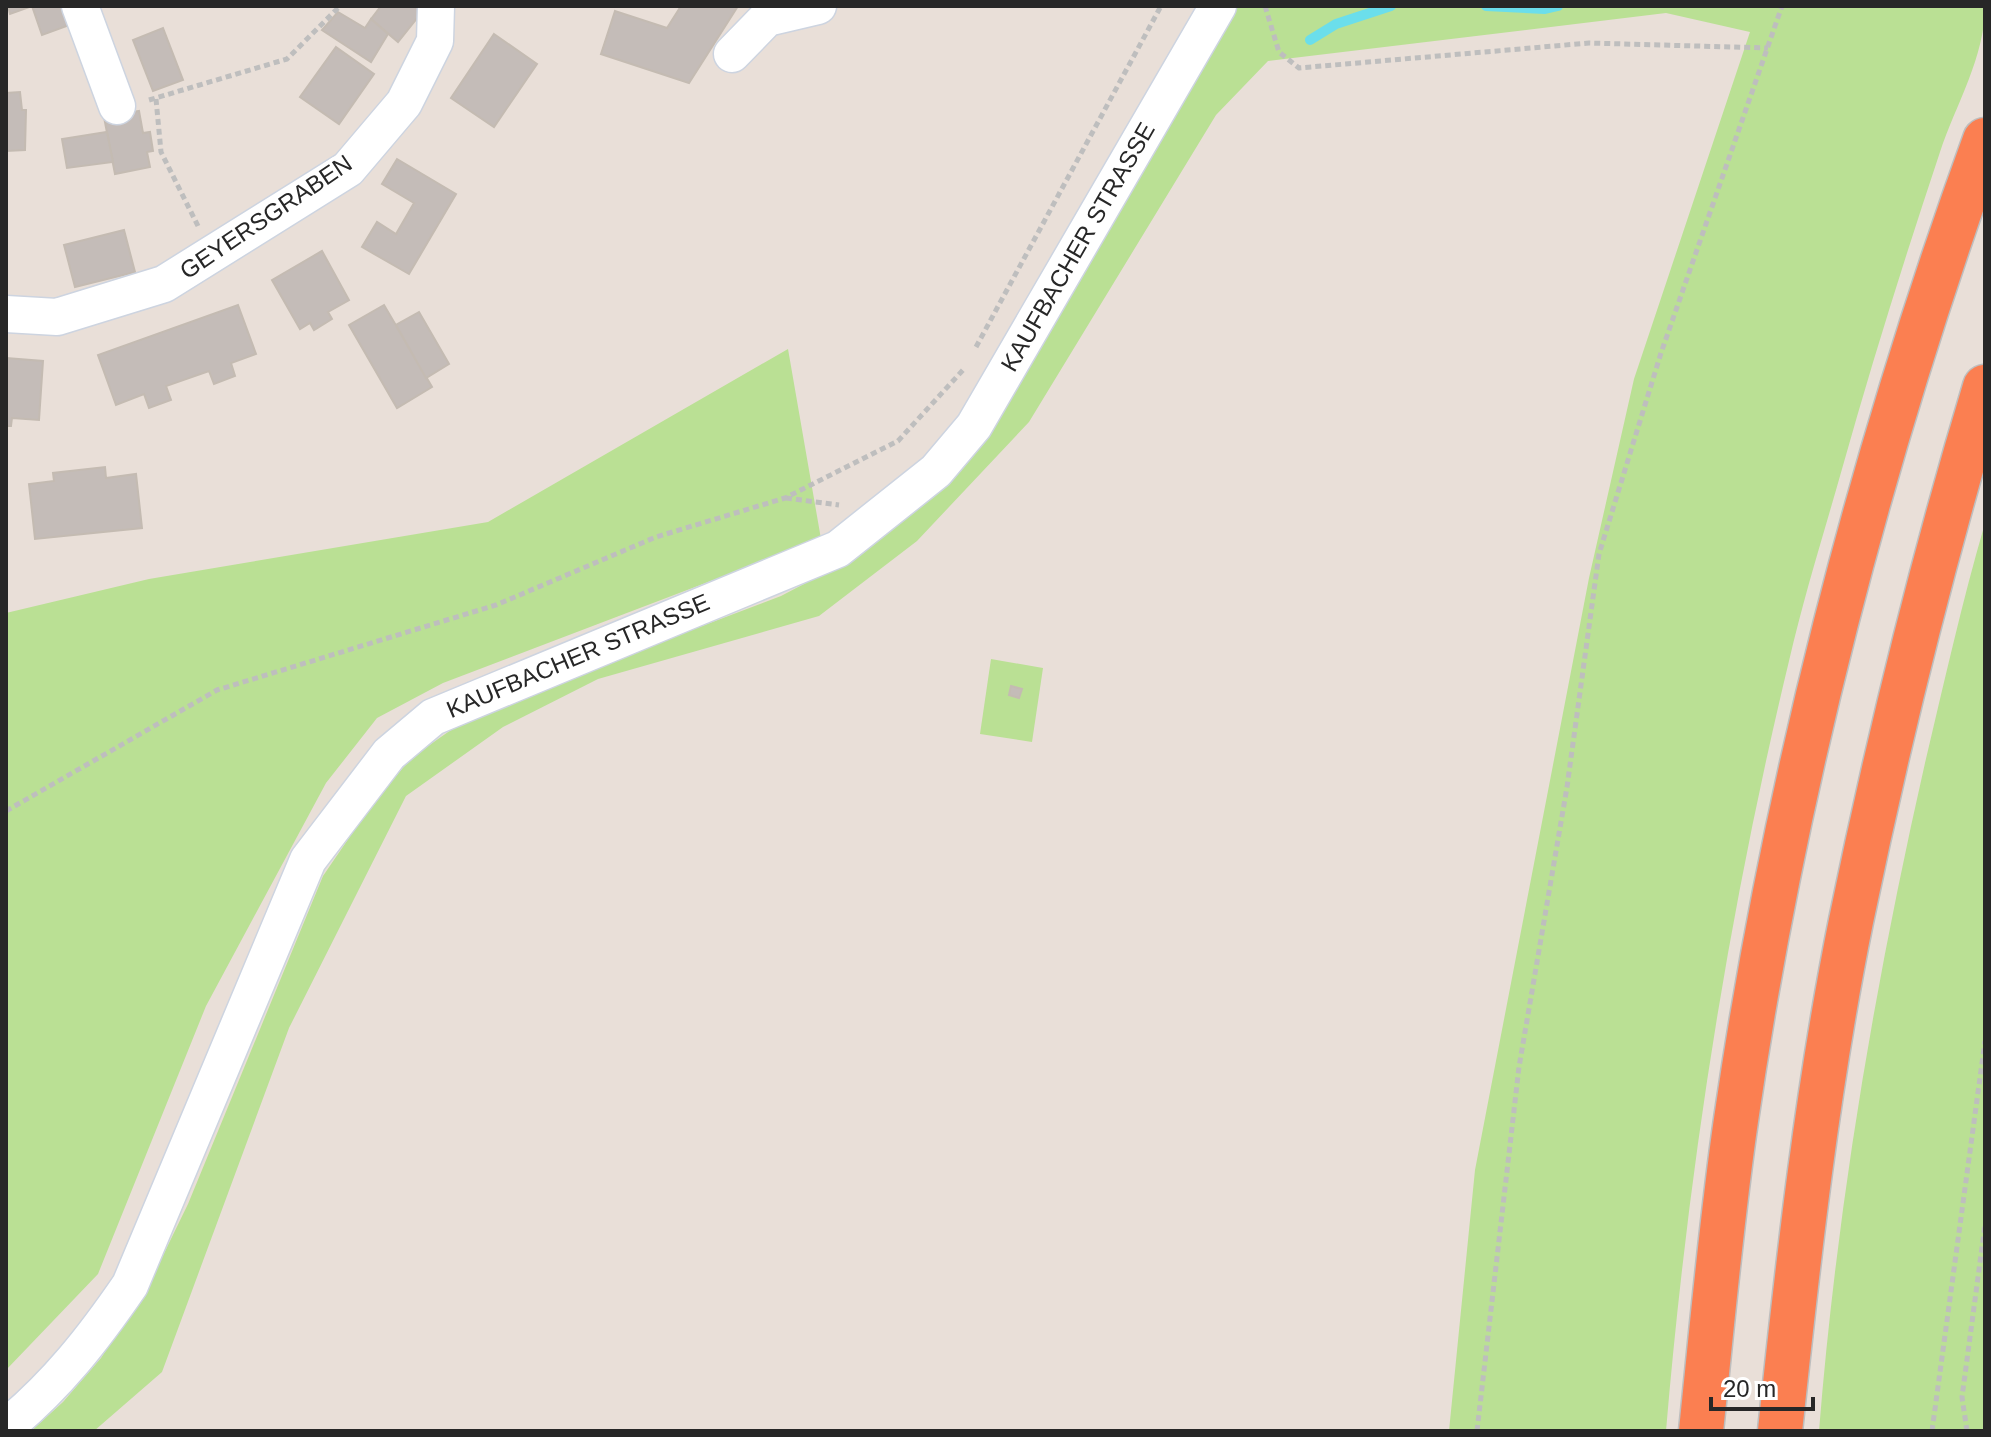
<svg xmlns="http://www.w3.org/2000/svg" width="1991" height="1437" font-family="Helvetica,sans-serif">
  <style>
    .green { fill: #bae094 }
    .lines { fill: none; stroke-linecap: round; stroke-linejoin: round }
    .stream { stroke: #6bdeeb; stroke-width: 10 }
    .building { fill: #c4bcb8; stroke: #c4bbb2; stroke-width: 2 }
    .minor-casing { stroke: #cdd4e0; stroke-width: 39 }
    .highway-casing { stroke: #bebebe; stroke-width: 47 }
    .path { stroke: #bebebe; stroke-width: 5; stroke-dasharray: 6 4; stroke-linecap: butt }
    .minor { stroke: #fff; stroke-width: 36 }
    .highway { stroke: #fb7f51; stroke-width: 44 }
    .labels { text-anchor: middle; stroke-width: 7; stroke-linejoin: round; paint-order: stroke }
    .street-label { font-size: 24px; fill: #272727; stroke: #fff }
  </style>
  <rect width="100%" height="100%" fill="#e9dfd8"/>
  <g class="green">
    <path d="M 1238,6 L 1985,6 C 1985,57 1956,104 1940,152 C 1905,257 1872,362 1842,469 C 1824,533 1804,596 1789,661 C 1728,914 1688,1171 1666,1431 L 1449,1431 L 1475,1170 L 1589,578 L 1634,379 L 1750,32 L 1666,13 L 1268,61 L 1216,115 L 1029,422 L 917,541 L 819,616 L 598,679 L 503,727 L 406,796 L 289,1028 L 162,1372 L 94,1431 L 31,1431 L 63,1402 L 101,1358 L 151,1280 L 188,1204 L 323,876 L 368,810 L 411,758 L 478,711 L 781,596 L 863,553 L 917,508 L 997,422 Z"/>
    <path d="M 788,349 L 821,539 L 443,683 L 377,718 L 326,783 L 206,1006 L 98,1274 L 6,1370 L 6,613 L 149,579 L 488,522 Z"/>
    <path d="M 1985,523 L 1985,1431 L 1819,1431 C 1837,1206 1875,983 1925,763 C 1944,683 1962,602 1985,523 Z"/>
    <path d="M 991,659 L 1043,668 L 1032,742 L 980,734 Z"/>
  </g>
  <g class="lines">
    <g class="stream">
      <path d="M 1486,6 L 1545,9 L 1558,6"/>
      <path d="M 1310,40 L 1336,24 L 1391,6"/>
    </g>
  </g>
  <g class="building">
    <path d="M 8,6 L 32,6 L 10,14 Z"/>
    <path d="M 32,6 L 69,6 L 75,23 L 42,35 Z"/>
    <path d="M 381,6 L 414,6 L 422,12 L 398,42 L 371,19 Z"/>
    <path d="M 681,6 L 738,6 L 689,83 L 601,54 L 615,11 L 667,28 Z"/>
    <path d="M 338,12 L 365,28 L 371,19 L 388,34 L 371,62 L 322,30 Z"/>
    <path d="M 163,28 L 183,80 L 153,91 L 133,40 Z"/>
    <path d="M 494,34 L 537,64 L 494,127 L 451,98 Z"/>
    <path d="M 336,47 L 374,74 L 339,124 L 300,97 Z"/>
    <path d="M 20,92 L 22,110 L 26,110 L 25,150 L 6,151 L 6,93 Z"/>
    <path d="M 139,111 L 143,133 L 150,132 L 153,151 L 147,152 L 150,167 L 115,174 L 104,117 Z"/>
    <path d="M 107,132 L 113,162 L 67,168 L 62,139 Z"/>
    <path d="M 397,159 L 456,194 L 409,274 L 362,247 L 377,222 L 396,234 L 414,203 L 382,184 Z"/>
    <path d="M 124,230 L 135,272 L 75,287 L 64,245 Z"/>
    <path d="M 322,251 L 349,300 L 328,312 L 332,319 L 314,330 L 310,323 L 300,329 L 272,280 Z"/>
    <path d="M 238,305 L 256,354 L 231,363 L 235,376 L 214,384 L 209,371 L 166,386 L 171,400 L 149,408 L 144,394 L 116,405 L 98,355 Z"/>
    <path d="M 384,305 L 432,387 L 397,408 L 349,325 Z"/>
    <path d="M 419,312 L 449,364 L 426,378 L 396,325 Z"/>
    <path d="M 6,358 L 43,361 L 39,420 L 12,418 L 11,426 L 6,426 Z"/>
    <path d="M 105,467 L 106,478 L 136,474 L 142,528 L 35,539 L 29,484 L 54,481 L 53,473 Z"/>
    <path d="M 1011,686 L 1022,689 L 1019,698 L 1009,695 Z"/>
  </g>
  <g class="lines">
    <defs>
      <g id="minor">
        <path d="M 80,6 L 117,106"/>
        <path d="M 732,54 L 767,18 L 818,6"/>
        <path d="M 6,314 L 57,317 L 164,284 L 348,169 L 404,103 L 435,41 L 436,6"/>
        <path d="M 6,1427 C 57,1385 93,1339 130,1285 L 308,860 L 389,754 L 433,717 L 838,549 L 936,471 L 974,426 L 1218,6"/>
      </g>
      <g id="highway">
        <path d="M 1701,1431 C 1712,1327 1721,1223 1736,1120 C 1784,790 1871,453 1985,140"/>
        <path d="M 1780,1431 C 1798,1261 1817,1089 1851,921 C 1888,741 1932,563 1985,387"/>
      </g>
    </defs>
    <use href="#minor" class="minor-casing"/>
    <use href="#highway" class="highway-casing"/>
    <g class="path">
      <path d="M 1265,6 L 1279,52 L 1299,68 L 1589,43 L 1768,48"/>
      <path d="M 156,99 L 161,152 L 198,226"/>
      <path d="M 149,100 L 287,59 L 340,6"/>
      <path d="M 976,347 L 1161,6"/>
      <path d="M 786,498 L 839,505"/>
      <path d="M 6,811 L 217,690 L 496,605 L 656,537 L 785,498 L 898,441 L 963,370"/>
      <path d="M 1477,1431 L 1519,1067 L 1567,787 L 1599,554 L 1661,353 L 1782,6"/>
      <path d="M 1932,1431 L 1985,1041"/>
      <path d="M 1967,1431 L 1962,1397 L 1985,1225"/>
    </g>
    <use href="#minor" class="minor"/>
    <use href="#highway" class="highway"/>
  </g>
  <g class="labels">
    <g class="street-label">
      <text transform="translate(266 217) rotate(-34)" y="8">GEYERSGRABEN</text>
      <text transform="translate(1078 247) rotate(-60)" y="8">KAUFBACHER STRASSE</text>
      <text transform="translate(578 656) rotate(-23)" y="8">KAUFBACHER STRASSE</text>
    </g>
  </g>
  <rect width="1991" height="1437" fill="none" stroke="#272727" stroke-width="16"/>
  <path d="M1711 1397v12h102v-12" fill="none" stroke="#272727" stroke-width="4"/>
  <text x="1723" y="1397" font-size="24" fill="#272727" stroke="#ffffff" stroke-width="6" paint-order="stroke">20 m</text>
</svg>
